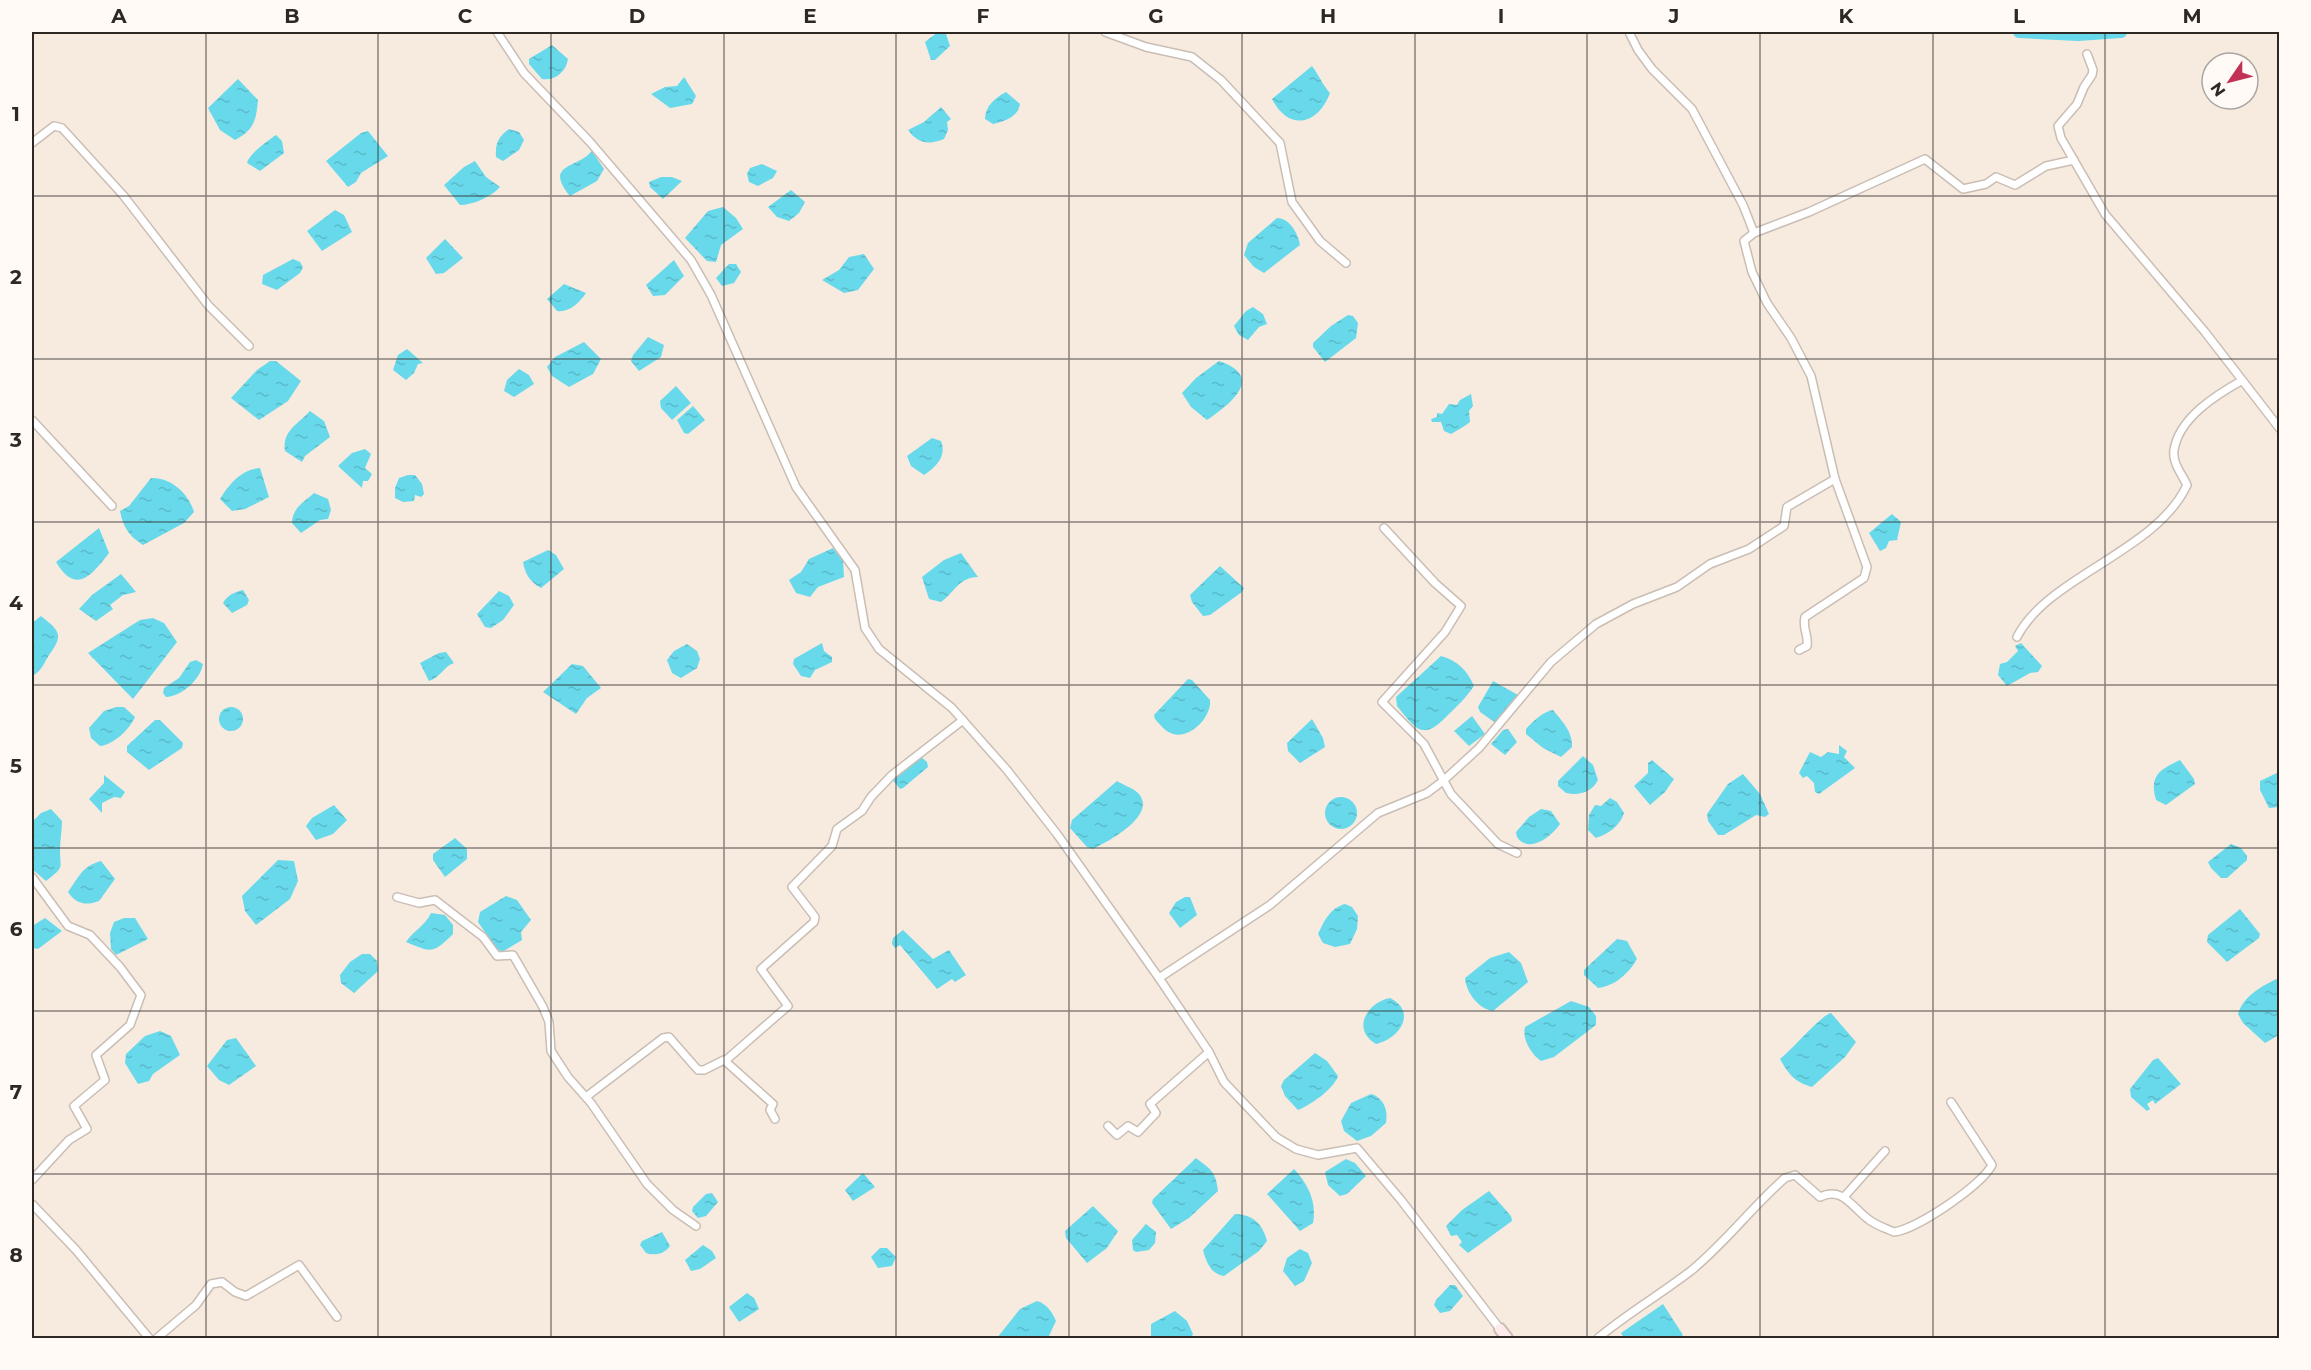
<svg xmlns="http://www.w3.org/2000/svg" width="2311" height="1370" font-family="Montserrat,sans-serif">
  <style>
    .water { fill: url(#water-ripples) }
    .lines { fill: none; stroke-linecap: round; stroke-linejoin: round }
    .river { stroke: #67d9ea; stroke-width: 12 }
    .street-casing { stroke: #cabeb4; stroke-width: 10 }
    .secondary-casing { stroke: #cabeb4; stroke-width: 14 }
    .street { stroke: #fff; stroke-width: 7 }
    .secondary { stroke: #ffeaec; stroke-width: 10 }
    .grid { fill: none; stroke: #2d2824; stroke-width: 1.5; stroke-opacity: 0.55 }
    .neatline { fill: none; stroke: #2d2824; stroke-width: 2 }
    .grid-label { font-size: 20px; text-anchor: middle; font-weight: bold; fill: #2d2824 }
  </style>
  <defs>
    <pattern id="water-ripples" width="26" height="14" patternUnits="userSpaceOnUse" patternTransform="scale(1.5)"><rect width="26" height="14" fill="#67d9ea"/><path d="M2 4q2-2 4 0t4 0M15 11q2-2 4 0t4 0" fill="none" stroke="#5abac9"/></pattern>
  </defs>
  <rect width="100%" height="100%" fill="#f7ebe0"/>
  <g class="water">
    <path d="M 938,32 L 946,34 L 950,46 L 935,60 L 931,60 L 925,42 Z"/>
    <path d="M 552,45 L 568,59 C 566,72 555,81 542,79 L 529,64 L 529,59 Z"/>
    <path d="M 1312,66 C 1319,75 1322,84 1330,93 C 1318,125 1289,132 1272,99 Z"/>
    <path d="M 684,77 L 696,96 L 692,104 L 670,108 L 651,94 L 665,87 L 677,86 Z"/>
    <path d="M 238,79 L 258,100 C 256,121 254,130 235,140 L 220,130 L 208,108 Z"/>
    <path d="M 1006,92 L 1020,104 C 1018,117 1005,121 993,124 L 985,119 C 985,106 995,98 1006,92 Z"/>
    <path d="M 941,107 L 951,119 L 947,122 L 948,130 L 944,139 C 929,145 918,144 908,130 L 924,122 Z"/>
    <path d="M 509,129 L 519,132 L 524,140 L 519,150 L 503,161 L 496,157 C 495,144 498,137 509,129 Z"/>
    <path d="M 368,131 L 388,156 L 361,173 L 356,182 L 348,187 L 326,161 L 361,133 Z"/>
    <path d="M 276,135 L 282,141 L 284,153 L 260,171 L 247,163 C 249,154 267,141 276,135 Z"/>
    <path d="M 592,151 L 604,169 L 597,181 L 570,196 C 544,163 577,169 592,151 Z"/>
    <path d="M 475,161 L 486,177 L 500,187 C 491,197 473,205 460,205 L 444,185 L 464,167 Z"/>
    <path d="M 762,164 L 777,171 L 773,178 L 758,186 L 749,182 L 747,174 L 750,168 Z"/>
    <path d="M 661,177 L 672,177 L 682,181 L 663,199 L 650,187 L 649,182 Z"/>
    <path d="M 791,190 L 805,202 L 799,213 L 789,221 L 777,217 L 768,207 Z"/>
    <path d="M 723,207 L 736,218 L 743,229 L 721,245 L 716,262 L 707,261 L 685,238 L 708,211 Z"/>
    <path d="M 335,210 L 344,215 L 352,232 L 322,251 L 307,231 Z"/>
    <path d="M 1277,218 C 1290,218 1298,234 1300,245 L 1264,273 L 1254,267 L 1244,255 L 1248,243 Z"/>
    <path d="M 445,239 L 463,258 L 444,273 L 436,274 L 426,258 Z"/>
    <path d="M 864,254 L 874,269 L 858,290 L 844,293 L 822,280 L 839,270 L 849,257 Z"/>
    <path d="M 293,259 L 300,262 L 303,267 L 300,273 L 277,290 L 262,284 L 263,275 Z"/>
    <path d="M 674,260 L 684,276 L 665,295 L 653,296 L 646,285 Z"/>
    <path d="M 729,264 L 736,264 L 741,272 L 734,283 L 722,286 L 716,278 Z"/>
    <path d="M 564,284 L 586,293 C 580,302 569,313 557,311 L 547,299 Z"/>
    <path d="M 1253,307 L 1263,314 L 1267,324 L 1259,327 L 1248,340 L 1239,335 L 1234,326 L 1246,311 Z"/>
    <path d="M 1348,315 L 1353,316 L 1358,323 L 1356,338 L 1325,362 L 1313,347 L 1313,343 L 1331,326 Z"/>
    <path d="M 648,337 L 664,345 L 661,357 L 639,371 L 631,361 L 633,355 Z"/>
    <path d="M 584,342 L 601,359 L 593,374 L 569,387 L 552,376 L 547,367 L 555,357 Z"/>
    <path d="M 407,349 L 423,363 L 418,364 L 414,373 L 406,380 L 393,370 L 398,355 Z"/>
    <path d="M 270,361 L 276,361 L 301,381 L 288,401 L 259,420 L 231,398 L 257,370 Z"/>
    <path d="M 1219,361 C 1266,377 1230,404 1207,420 L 1191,407 L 1182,393 L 1196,378 Z"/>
    <path d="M 519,369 L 529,375 L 534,384 L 514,397 L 504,391 L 507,380 Z"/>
    <path d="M 676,386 L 691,403 L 672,420 L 661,408 L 660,401 Z"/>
    <path d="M 1471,394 L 1473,406 L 1469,411 L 1470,422 C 1465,426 1456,431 1451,434 L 1444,431 L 1441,422 L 1432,422 L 1431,419 L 1437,417 L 1437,413 L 1442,414 L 1449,404 L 1457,405 L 1460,400 Z"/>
    <path d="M 693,406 L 705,420 L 688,434 L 684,433 L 677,420 Z"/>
    <path d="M 310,411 L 324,421 L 330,437 L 305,456 L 302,462 L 285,451 C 282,431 297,425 310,411 Z"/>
    <path d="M 932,438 L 941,441 C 947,456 936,467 924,475 L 911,466 L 907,456 Z"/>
    <path d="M 365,449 L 371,454 L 365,468 L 372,474 L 368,481 L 363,481 L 362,488 L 338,466 L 352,453 Z"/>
    <path d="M 260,468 L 269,497 L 245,509 L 232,511 L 220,499 C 229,484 242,469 260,468 Z"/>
    <path d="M 408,475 L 415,475 L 422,484 L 424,494 L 421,497 L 415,495 L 414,501 L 403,502 L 395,498 L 395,488 L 399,478 Z"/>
    <path d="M 151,478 C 171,477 189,494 194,512 L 184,523 L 143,545 C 129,536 123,527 120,511 L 129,506 Z"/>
    <path d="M 314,493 L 328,499 L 331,510 L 328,519 L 320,520 L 301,533 L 292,523 C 292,508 304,502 314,493 Z"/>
    <path d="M 1892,514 L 1901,522 L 1897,540 L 1889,541 L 1886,548 L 1880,551 L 1869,533 Z"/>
    <path d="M 99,528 L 109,553 C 91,576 76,595 56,562 Z"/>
    <path d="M 833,548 L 843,561 L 844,577 L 818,587 L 810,597 L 796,593 L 789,580 L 801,572 L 809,559 Z"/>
    <path d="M 548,550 L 556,555 L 564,569 L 541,588 C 530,582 525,574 523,562 Z"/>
    <path d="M 961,553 L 978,577 C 959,577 954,593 941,602 L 929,599 L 922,577 L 944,560 Z"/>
    <path d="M 1220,566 L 1244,588 L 1242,592 L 1210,615 L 1203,616 L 1192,602 L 1190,595 Z"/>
    <path d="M 121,574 L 136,592 L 123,595 L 110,605 L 113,609 L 96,621 L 79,609 L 92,595 Z"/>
    <path d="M 243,590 L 249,600 L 247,605 L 232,613 L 223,603 C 227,595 235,592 243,590 Z"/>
    <path d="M 499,591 L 509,596 L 514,605 L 503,620 L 491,628 L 485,627 L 477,614 Z"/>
    <path d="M 41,616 C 60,631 64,635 49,655 C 44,663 42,670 34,675 L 32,673 L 32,623 Z"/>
    <path d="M 153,618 L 164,623 L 177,642 L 133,699 L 88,653 L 140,620 Z"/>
    <path d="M 822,643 L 824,651 L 832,657 L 832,662 L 815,670 L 810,678 L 801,676 L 793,664 L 794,659 Z"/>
    <path d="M 2021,643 L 2042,666 L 2038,672 L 2030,673 L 2007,686 L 1998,675 L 2000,664 L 2007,662 L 2018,651 L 2015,646 Z"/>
    <path d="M 687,644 L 697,651 L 700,659 L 697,668 L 681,678 L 672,673 L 667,660 L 674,651 Z"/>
    <path d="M 446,652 L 454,663 C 444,666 441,677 429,681 L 420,663 L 439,653 Z"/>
    <path d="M 1441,656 C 1458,661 1467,670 1474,686 C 1466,698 1457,706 1446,717 C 1422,742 1415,728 1397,706 L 1396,697 Z"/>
    <path d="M 196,660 L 203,664 C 200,680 182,696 166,697 L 163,693 L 164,688 L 179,678 L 190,662 Z"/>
    <path d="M 572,664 L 583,666 L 601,688 L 587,698 L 576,714 L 543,692 Z"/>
    <path d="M 1188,679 L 1192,680 L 1210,700 C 1212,716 1191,739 1173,734 C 1166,732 1160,725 1155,719 L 1154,715 Z"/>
    <path d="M 1493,681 L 1518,695 L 1496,723 L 1480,712 L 1478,707 Z"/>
    <path d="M 116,707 L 124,707 L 135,717 C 130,729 113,745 100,746 L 91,738 L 89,728 L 104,711 Z"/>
    <circle cx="231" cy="719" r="12"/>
    <path d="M 1553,710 C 1562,721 1573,732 1572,747 L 1561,757 L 1543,748 L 1526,734 L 1526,729 C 1532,722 1544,711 1553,710 Z"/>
    <path d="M 1472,716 L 1485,734 L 1469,746 L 1454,731 Z"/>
    <path d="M 1312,719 L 1323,738 L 1325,747 L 1300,763 L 1288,751 L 1287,743 Z"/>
    <path d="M 155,720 L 160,720 L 183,743 L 182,748 L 149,770 L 127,752 L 127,746 Z"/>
    <path d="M 1508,729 L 1517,742 L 1505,755 L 1491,744 L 1503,730 Z"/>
    <path d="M 1839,745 L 1847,751 L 1844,757 L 1855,768 L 1819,794 L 1815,792 L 1814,783 L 1807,776 L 1803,778 L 1799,773 L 1810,752 L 1821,757 L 1828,752 L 1839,754 Z"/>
    <path d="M 920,756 L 927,762 L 928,767 L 903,788 L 900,789 L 891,778 Z"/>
    <path d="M 1583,756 L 1593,765 L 1598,780 C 1592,792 1579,796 1566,793 L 1558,786 L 1558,781 Z"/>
    <path d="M 1652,760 L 1674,779 L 1665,792 L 1650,805 L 1634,786 L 1648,773 L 1648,763 Z"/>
    <path d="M 2180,760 L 2194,779 L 2195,784 L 2166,805 L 2156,800 C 2149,776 2159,770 2180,760 Z"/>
    <path d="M 2279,772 L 2279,807 L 2269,808 L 2260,790 L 2260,781 Z"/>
    <path d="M 1743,774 L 1760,794 L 1769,814 L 1765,817 L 1756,815 L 1724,835 L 1718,835 L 1708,821 L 1707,814 L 1728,784 Z"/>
    <path d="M 104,775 L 125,792 L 121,798 L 114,797 L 102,803 L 102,813 L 89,799 L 104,783 Z"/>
    <path d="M 1117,781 C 1123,785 1133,788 1138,793 C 1159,815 1107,842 1093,849 L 1087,847 L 1070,828 L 1072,820 Z"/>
    <circle cx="1341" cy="813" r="16"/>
    <path d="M 1610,798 L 1617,802 L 1624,813 C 1620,826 1608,834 1596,838 L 1588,830 L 1589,815 L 1595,805 L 1601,806 Z"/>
    <path d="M 334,805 L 347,820 L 333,834 L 316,840 L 306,826 L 312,818 Z"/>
    <path d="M 51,809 L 62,821 C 62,831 60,840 60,850 C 60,870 65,866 46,881 L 32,869 L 32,822 L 41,813 Z"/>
    <path d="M 1541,809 L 1551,811 L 1560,824 C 1551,837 1529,854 1517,837 L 1516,832 L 1529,817 Z"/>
    <path d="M 455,838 L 467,849 L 467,859 L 445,877 L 433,860 L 433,854 Z"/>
    <path d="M 2231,844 L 2241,848 L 2247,856 L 2247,860 L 2227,878 L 2221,878 L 2211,868 L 2208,862 Z"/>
    <path d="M 278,860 L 294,861 L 298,881 L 290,899 L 256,925 L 245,911 L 242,896 Z"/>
    <path d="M 101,861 L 115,879 L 99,901 C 86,906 76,904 68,892 C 79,877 82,866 101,861 Z"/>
    <path d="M 506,896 L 517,900 L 531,920 L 521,932 L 522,940 L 502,952 L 496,948 L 478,922 L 480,912 Z"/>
    <path d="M 1185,897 L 1190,897 L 1197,915 L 1180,928 L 1169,913 L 1176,902 Z"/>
    <path d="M 1345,904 L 1352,907 L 1358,916 L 1357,929 L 1350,944 L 1335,947 L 1323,943 L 1318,934 C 1324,921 1330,908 1345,904 Z"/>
    <path d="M 2240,909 L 2260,934 L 2259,938 L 2227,962 L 2207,942 L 2208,935 Z"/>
    <path d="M 431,913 L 445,915 L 453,925 L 453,934 C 432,955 431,952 406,942 C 414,930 425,926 431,913 Z"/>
    <path d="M 45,918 L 62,931 L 38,949 L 32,948 L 32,926 Z"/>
    <path d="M 124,918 L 135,918 L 148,939 L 116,955 L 111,949 L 110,933 L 114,922 Z"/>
    <path d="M 903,930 L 933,959 L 949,950 L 966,975 L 955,982 L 952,979 L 937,989 L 900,945 L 895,948 L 892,944 L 893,938 Z"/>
    <path d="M 1617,939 L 1627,941 L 1637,959 C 1629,973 1615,986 1598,988 L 1584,975 L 1584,970 Z"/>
    <path d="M 1509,952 L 1521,963 L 1528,982 L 1493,1011 C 1478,1009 1466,992 1465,978 L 1490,958 Z"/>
    <path d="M 362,954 L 370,954 L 377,961 L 378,971 L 354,993 L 341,983 L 340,975 L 350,962 Z"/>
    <path d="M 2279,978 L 2279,1035 L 2265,1043 L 2243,1023 L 2238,1014 C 2243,996 2263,985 2279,978 Z"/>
    <path d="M 1390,998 C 1418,1012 1399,1039 1376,1044 C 1351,1030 1367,1002 1390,998 Z"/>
    <path d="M 1571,1001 L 1589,1007 L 1596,1016 L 1596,1025 L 1554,1057 L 1541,1061 C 1531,1054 1522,1039 1525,1027 Z"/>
    <path d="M 1831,1013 L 1856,1042 L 1845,1057 L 1812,1087 C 1795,1082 1789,1075 1780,1059 C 1792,1050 1821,1015 1831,1013 Z"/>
    <path d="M 160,1031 L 171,1036 L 180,1055 L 153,1074 L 149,1081 L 138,1084 L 125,1063 L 126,1054 L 145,1036 Z"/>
    <path d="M 236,1038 L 256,1066 L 229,1085 L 219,1080 L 207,1066 L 227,1040 Z"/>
    <path d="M 1315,1053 L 1327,1061 L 1338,1076 C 1333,1090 1310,1105 1298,1110 L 1285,1096 L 1281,1086 L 1284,1080 Z"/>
    <path d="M 2158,1058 L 2181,1084 L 2155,1104 L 2153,1100 L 2147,1104 L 2150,1109 L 2147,1111 L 2131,1097 L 2130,1089 L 2153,1060 Z"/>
    <path d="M 1371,1094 C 1384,1098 1388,1110 1386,1123 L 1371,1136 L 1357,1141 L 1344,1131 L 1341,1121 L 1351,1103 Z"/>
    <path d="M 1196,1158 C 1210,1169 1216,1171 1218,1191 L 1189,1218 L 1171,1229 L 1152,1203 L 1153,1199 Z"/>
    <path d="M 1346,1159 L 1355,1163 L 1366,1176 L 1347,1194 L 1340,1196 L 1328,1185 L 1325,1172 Z"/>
    <path d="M 1294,1169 C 1308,1184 1317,1202 1313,1223 L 1300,1231 L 1267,1194 Z"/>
    <path d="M 863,1173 L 875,1187 L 853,1201 L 845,1190 Z"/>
    <path d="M 1489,1191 L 1511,1216 L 1512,1221 L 1468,1253 L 1459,1245 L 1462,1242 L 1457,1235 L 1451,1236 L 1446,1226 L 1462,1210 Z"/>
    <path d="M 712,1193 L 718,1202 L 706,1216 L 698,1218 L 692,1211 L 693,1207 L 706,1194 Z"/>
    <path d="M 1093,1206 L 1118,1231 L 1107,1248 L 1087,1263 L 1066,1238 L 1065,1231 Z"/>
    <path d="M 1235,1214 C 1253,1215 1262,1223 1267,1241 L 1259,1251 L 1224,1276 C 1210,1274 1206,1261 1203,1250 Z"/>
    <path d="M 1146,1224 L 1156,1232 L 1155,1243 L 1149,1250 L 1136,1252 L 1133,1250 L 1132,1240 Z"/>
    <path d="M 662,1232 L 670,1246 C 664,1254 656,1256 646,1253 L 640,1245 L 642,1241 Z"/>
    <path d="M 703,1245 L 712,1251 L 716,1258 L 700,1269 L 691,1271 L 685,1260 Z"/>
    <path d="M 880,1248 L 887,1248 L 896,1257 L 892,1266 L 878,1268 L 871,1257 Z"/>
    <path d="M 1300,1249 L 1308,1253 L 1312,1263 L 1304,1281 L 1295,1286 L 1283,1271 L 1287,1258 Z"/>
    <path d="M 1450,1285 L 1455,1285 L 1463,1296 L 1450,1311 L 1440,1313 L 1434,1305 L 1436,1300 Z"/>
    <path d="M 747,1293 L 754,1298 L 759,1309 L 739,1322 L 729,1307 Z"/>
    <path d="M 1037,1301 C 1047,1304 1052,1312 1056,1321 L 1048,1338 L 997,1338 L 1020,1309 Z"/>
    <path d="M 1663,1304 L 1683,1335 L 1679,1338 L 1624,1338 L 1621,1333 Z"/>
    <path d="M 1175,1311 L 1187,1321 L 1193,1334 L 1191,1338 L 1151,1338 L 1151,1324 Z"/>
  </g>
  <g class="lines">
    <path class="river" d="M 2019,32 L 2078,35 L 2121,32"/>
    <defs>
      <g id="street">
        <path d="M 497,32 L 524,73 L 590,142 L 691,260 L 711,295 L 796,487 L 855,570 L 865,628 L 879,649 L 952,708 L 1007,770 L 1057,834 L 1159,978 L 1209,1052 L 1224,1082 L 1276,1137 L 1296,1149 L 1318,1155 L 1357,1148 L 1401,1200 L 1500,1329"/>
        <path d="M 1105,32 L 1146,47 L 1192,57 L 1221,80 L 1280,143 L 1292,202 L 1320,241 L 1346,263"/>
        <path d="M 1629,32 L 1638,50 L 1652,69 L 1692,109 L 1743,205 L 1754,233"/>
        <path d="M 2087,54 L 2093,70 L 2092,75 L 2084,87 L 2077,104 L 2058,126 L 2061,138 L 2105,214 L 2205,332 L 2280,429"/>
        <path d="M 32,143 L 54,126 L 62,128 L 123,195 L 208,305 L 249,346"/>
        <path d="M 32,420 L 112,506"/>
        <path d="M 1384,528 L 1435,583 L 1461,606 L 1445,632 L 1382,702 L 1424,744 L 1451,794 L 1498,844 L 1517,853"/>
        <path d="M 2017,637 C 2048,576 2156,552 2187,485 C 2182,474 2172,463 2174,450 C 2179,418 2216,395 2241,381"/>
        <path d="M 1799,650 L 1807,646 C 1809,635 1802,629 1805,617 L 1864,578 L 1867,567 L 1835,479"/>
        <path d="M 32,877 L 68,926 L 90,935 L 120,967 L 141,995 L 130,1025 L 96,1055 L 105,1080 L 74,1106 L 87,1129 L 69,1140 L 32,1180"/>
        <path d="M 397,897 L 419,903 L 435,900 L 483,937 L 497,956 L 513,955 L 543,1007 L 549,1022 L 551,1051 L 568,1077 L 591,1103 L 647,1184 L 673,1210 L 696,1226"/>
        <path d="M 1159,978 L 1270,905 L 1378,813 L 1427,793 L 1443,781 L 1479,748 L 1551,662 L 1596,624 L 1633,604 L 1677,587 L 1710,564 L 1749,549 L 1784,526 L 1787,507 L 1835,479 L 1811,376 L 1791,338 L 1767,303 L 1752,272 L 1744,241 L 1754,233 L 1809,212 L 1925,159 L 1963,189 L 1986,184 L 1996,177 L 2015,185 L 2046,166 L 2074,160"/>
        <path d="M 725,1061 L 788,1006 L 761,969 L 814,922 L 815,917 L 792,887 L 832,846 L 837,829 L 862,811 L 871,797 L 892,775 L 963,720"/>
        <path d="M 586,1097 L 663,1038 L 669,1037 L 698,1070 L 704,1070 L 724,1060 L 773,1104 L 770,1110 L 775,1119"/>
        <path d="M 1108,1126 L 1117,1135 L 1128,1126 L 1138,1132 L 1156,1113 L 1150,1104 L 1209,1052"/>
        <path d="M 1844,1197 L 1885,1151"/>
        <path d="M 32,1204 L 76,1250 L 149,1338"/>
        <path d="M 157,1338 L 196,1305 L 211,1284 L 222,1282 L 235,1292 L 246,1296 L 299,1265 L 337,1317"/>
        <path d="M 1598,1338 C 1628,1313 1661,1294 1692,1270 C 1726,1242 1752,1207 1785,1178 L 1795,1175 L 1820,1197 C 1842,1186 1852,1207 1868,1219 C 1875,1225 1885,1228 1894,1232 C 1917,1229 1981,1186 1992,1165 L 1951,1102"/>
      </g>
      <path id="secondary" d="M 1500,1329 L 1507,1338"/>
    </defs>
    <use href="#street" class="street-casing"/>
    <use href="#secondary" class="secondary-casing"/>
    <use href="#street" class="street"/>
    <use href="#secondary" class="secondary"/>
  </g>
  <path class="grid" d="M 206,32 L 206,1338M 378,32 L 378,1338M 551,32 L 551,1338M 724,32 L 724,1338M 896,32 L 896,1338M 1069,32 L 1069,1338M 1242,32 L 1242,1338M 1415,32 L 1415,1338M 1587,32 L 1587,1338M 1760,32 L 1760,1338M 1933,32 L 1933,1338M 2105,32 L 2105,1338M 32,196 L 2280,196M 32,359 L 2280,359M 32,522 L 2280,522M 32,685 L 2280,685M 32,848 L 2280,848M 32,1011 L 2280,1011M 32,1174 L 2280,1174"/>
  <rect width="2311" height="1370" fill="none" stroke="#fffaf5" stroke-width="66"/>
  <g transform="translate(2230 81) rotate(235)"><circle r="28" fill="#fffaf5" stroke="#aba6a1" stroke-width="1.5"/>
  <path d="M0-4.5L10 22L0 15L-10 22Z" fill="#c23256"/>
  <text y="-9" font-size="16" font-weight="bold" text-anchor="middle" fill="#2d2824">N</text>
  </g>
  <rect x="33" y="33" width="2245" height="1304" class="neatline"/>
  <g class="grid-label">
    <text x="119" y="23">A</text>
    <text x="292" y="23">B</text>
    <text x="465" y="23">C</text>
    <text x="637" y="23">D</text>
    <text x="810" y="23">E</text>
    <text x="983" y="23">F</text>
    <text x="1156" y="23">G</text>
    <text x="1328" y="23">H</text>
    <text x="1501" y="23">I</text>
    <text x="1674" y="23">J</text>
    <text x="1846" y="23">K</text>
    <text x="2019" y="23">L</text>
    <text x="2192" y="23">M</text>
    <text x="16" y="121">1</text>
    <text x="16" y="284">2</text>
    <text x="16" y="447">3</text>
    <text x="16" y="610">4</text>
    <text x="16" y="773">5</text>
    <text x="16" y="936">6</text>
    <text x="16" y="1099">7</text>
    <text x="16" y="1262">8</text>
  </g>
</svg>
